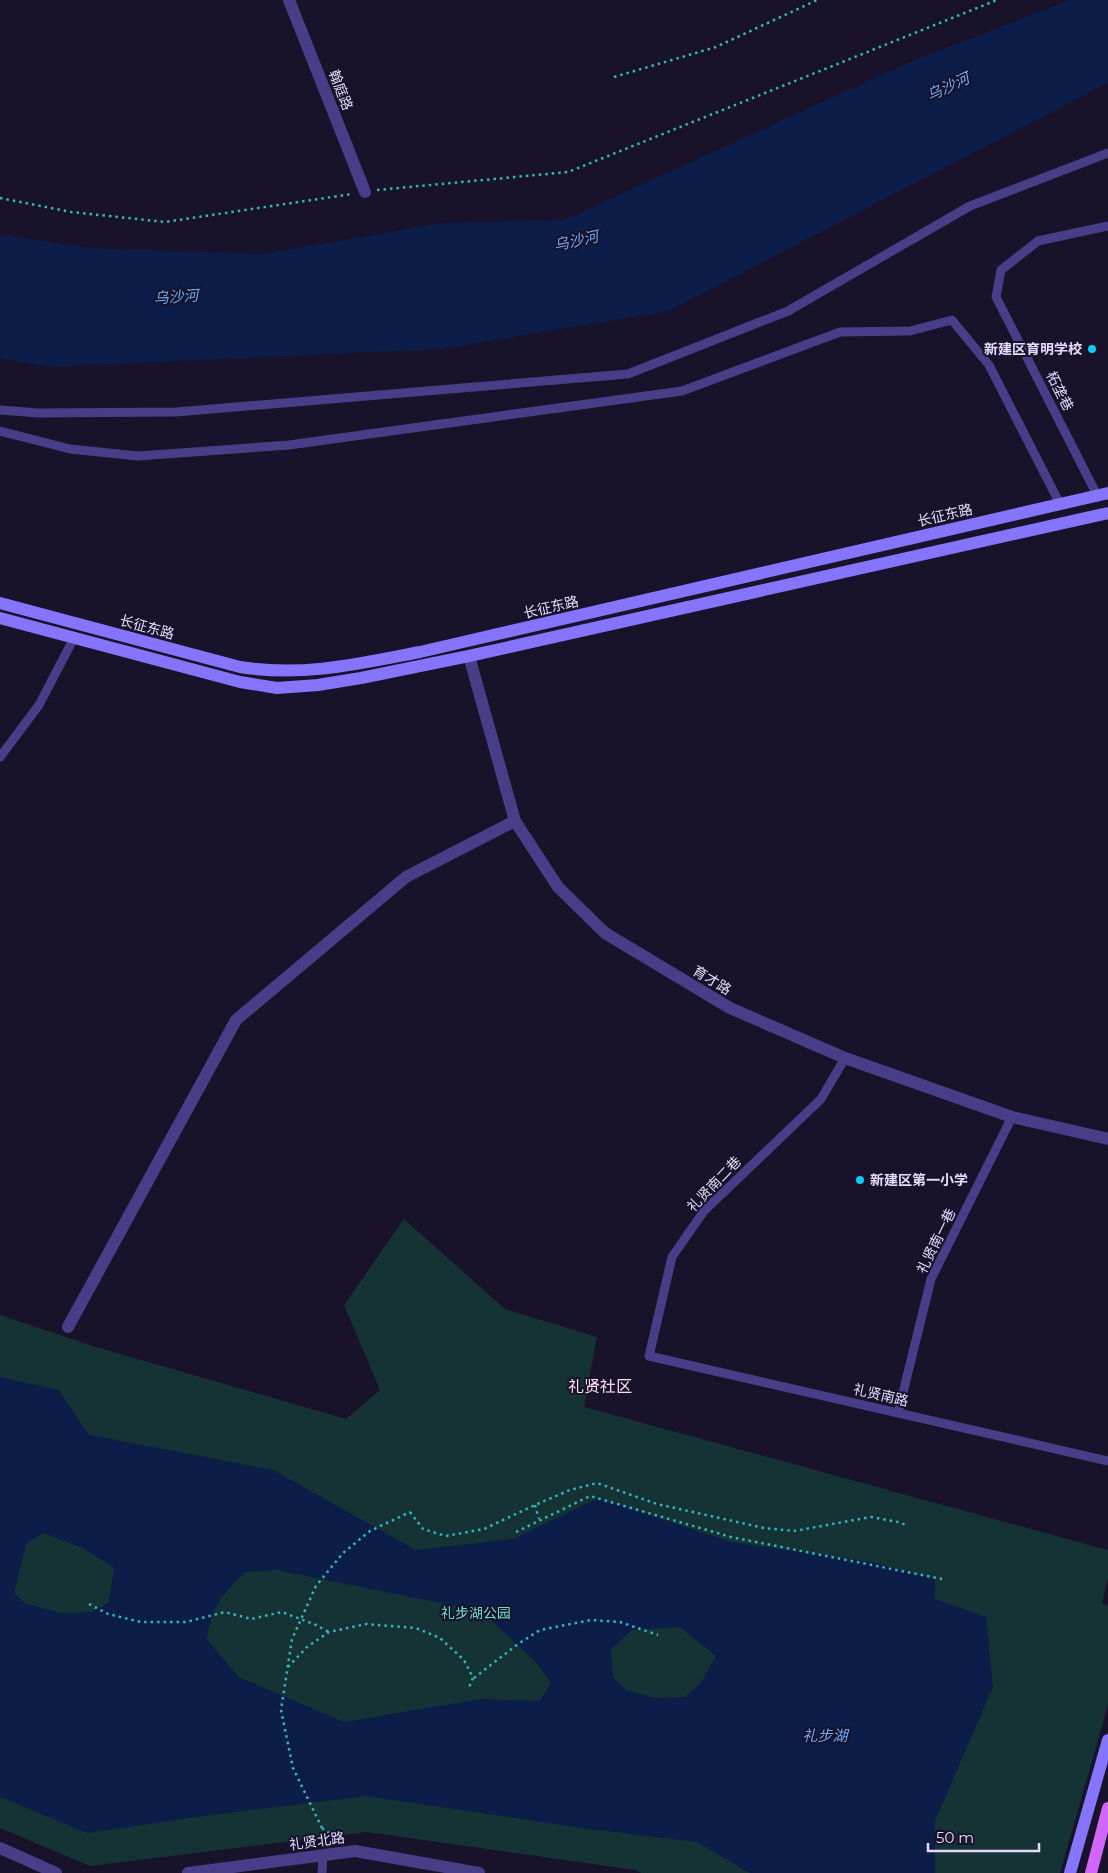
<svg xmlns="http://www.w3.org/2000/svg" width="1108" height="1873" font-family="Montserrat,'Noto Sans SC',sans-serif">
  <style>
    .green { fill: #153234 }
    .water { fill: #0c1d49; fill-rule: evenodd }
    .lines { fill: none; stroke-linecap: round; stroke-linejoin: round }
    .path { stroke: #34b6ba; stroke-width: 2.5; stroke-dasharray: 2.5 4; stroke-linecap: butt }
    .service { stroke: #483e88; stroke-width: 9 }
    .minor { stroke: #483e88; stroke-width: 12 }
    .secondary { stroke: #8575fc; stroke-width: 12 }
    .primary { stroke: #d166fb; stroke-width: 12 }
    .path-bridge { stroke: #34b6ba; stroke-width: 2.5; stroke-dasharray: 2.5 4; stroke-linecap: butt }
    .poi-dot { fill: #0dccf9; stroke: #18122a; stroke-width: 2 }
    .labels { text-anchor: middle; stroke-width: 4; stroke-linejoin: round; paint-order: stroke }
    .street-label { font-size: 14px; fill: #e3dcfe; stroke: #18122a }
    .poi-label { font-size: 14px; font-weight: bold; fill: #e3dcfe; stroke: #18122a; text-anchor: end }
    .park-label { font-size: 14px; fill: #68decb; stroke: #18122a }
    .water-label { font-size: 15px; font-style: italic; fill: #6cacfb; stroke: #18122a }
    .quarter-label { font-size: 16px; fill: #fedeef; stroke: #18122a }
  </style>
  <rect width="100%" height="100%" fill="#18122a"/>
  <path class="green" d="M 404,1219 L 505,1309 L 597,1337 L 584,1407 L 1108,1550 L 1108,1579 L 1102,1603 L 1108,1606 L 1108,1705 L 1060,1873 L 641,1873 L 635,1870 L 367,1832 L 90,1866 L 0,1828 L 0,1315 L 96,1347 L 346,1419 L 380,1390 L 344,1305 Z"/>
  <g class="water">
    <path d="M 1070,0 L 1108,0 L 1108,83 L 669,311 L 441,349 L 46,367 L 0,358 L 0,234 L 89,248 L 263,254 L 441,223 L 564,220 L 910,62 Z"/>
    <path d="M 0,1377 L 59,1390 L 89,1435 L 273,1470 L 416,1550 L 513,1539 L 598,1498 L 731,1542 L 871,1562 L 935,1579 L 935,1599 L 986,1617 L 993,1687 L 935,1821 L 935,1873 L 750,1873 L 697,1842 L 588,1829 L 367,1796 L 204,1816 L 87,1833 L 0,1797 ZM 43,1533 L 83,1548 L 114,1568 L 109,1602 L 92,1612 L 61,1613 L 26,1604 L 14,1593 L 26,1544 ZM 277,1570 L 481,1611 L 535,1661 L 551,1683 L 540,1701 L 481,1699 L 344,1722 L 239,1677 L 207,1640 C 210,1609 223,1593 245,1572 ZM 680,1627 L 716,1656 L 701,1683 L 685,1697 L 655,1698 L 626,1690 L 613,1677 L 611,1649 L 632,1630 Z"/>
  </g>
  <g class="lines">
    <g class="path">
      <path d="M 614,77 L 716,47 L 817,0"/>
      <path d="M 377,190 L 568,172 L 997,0"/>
      <path d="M 0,198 L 71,212 L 165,222 L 352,194"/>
      <path d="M 535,1505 L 539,1519"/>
      <path d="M 410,1512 L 423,1529 L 446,1536 L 484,1529 L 535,1505 L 570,1490 L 597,1483 L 657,1504 L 764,1528 L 794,1531 L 871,1517 L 898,1522 L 906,1525"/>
      <path d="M 516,1532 L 590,1496 L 731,1537 L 942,1579"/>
      <path d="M 89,1604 L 108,1614 L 141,1622 L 186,1622 L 225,1612 L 251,1619 L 282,1612 L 316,1625 L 329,1632"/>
      <path d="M 288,1667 L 307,1647 L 329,1632 L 366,1624 L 416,1628 L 440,1638 L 464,1660 L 473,1678 L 468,1690"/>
      <path d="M 474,1678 L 518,1644 L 540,1630 L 591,1620 L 620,1622 L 658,1635"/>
      <path d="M 322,1828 L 338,1839"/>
    </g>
    <g class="service">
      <path d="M 0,410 L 38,413 L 176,412 L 628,374 L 788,311 L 970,206 L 1108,153"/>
      <path d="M 0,431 L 70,449 L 138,456 L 289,445 L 682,391 L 840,332 L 910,331 L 952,320 L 989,365 L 1060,504"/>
      <path d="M 1097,495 L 996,297 L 1001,270 L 1038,241 L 1108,226"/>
      <path d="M 0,757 L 39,705 L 74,638"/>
      <path d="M 845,1058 L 821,1099 L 704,1211 L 672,1257 L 649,1356 L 1108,1461"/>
      <path d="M 898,1413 L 931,1279 L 1012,1117"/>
      <path d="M 322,1873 L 323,1855"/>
    </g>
    <g class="minor">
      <path d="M 289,0 L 365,192"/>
      <path d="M 469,656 L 515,821 L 558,887 L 605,933 L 730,1008 L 845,1058 L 1012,1117 L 1108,1139"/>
      <path d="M 68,1327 L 236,1020 L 406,877 L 515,821"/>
      <path d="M 0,1848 L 56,1873"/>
      <path d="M 188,1873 L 355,1851 L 479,1873"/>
    </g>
    <g class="secondary">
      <path d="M 0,603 L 240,667 C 303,677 358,664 420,652 L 1108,493"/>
      <path d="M 0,618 L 240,682 L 277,688 L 318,685 L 361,678 L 469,656 L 1108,513"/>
      <path d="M 1070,1873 L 1108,1740"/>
    </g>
    <path class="primary" d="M 1091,1873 L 1108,1808"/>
    <path class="path-bridge" d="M 322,1828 L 293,1768 L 281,1710 L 292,1639 L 316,1586 L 343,1553 L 370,1531 L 410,1512"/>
  </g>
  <g class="poi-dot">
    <circle cx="1092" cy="349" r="5"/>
    <circle cx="860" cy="1180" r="5"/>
  </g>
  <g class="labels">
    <g class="street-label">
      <text transform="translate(341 90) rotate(69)" y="5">翰庭路</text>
      <text transform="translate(1060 391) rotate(63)" y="5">柘垄巷</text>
      <text transform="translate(945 515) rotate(-13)" y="5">长征东路</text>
      <text transform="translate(551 607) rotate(-13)" y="5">长征东路</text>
      <text transform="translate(147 627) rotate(15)" y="5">长征东路</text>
      <text transform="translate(712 980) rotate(31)" y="5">育才路</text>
      <text transform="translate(714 1184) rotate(-46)" y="5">礼贤南二巷</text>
      <text transform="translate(936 1241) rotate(-64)" y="5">礼贤南一巷</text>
      <text transform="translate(881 1395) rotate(13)" y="5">礼贤南路</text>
      <text transform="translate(317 1841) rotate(-8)" y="5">礼贤北路</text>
    </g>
    <g class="poi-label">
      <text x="1082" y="354">新建区育明学校</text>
      <text x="870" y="1185" text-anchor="start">新建区第一小学</text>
    </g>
    <g class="park-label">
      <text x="476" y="1618">礼步湖公园</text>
    </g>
    <g class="water-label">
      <text transform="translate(948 87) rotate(-25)" y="5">乌沙河</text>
      <text transform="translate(576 241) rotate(-12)" y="5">乌沙河</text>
      <text transform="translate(176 297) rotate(-4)" y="5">乌沙河</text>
      <text x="825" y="1741">礼步湖</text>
    </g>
    <g class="quarter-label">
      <text x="600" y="1392">礼贤社区</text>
    </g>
  </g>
  <path d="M928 1843v8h111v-8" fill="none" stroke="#e3dcfe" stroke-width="2.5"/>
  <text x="936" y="1843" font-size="15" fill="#e3dcfe" stroke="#18122a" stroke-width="4" paint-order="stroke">50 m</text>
</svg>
